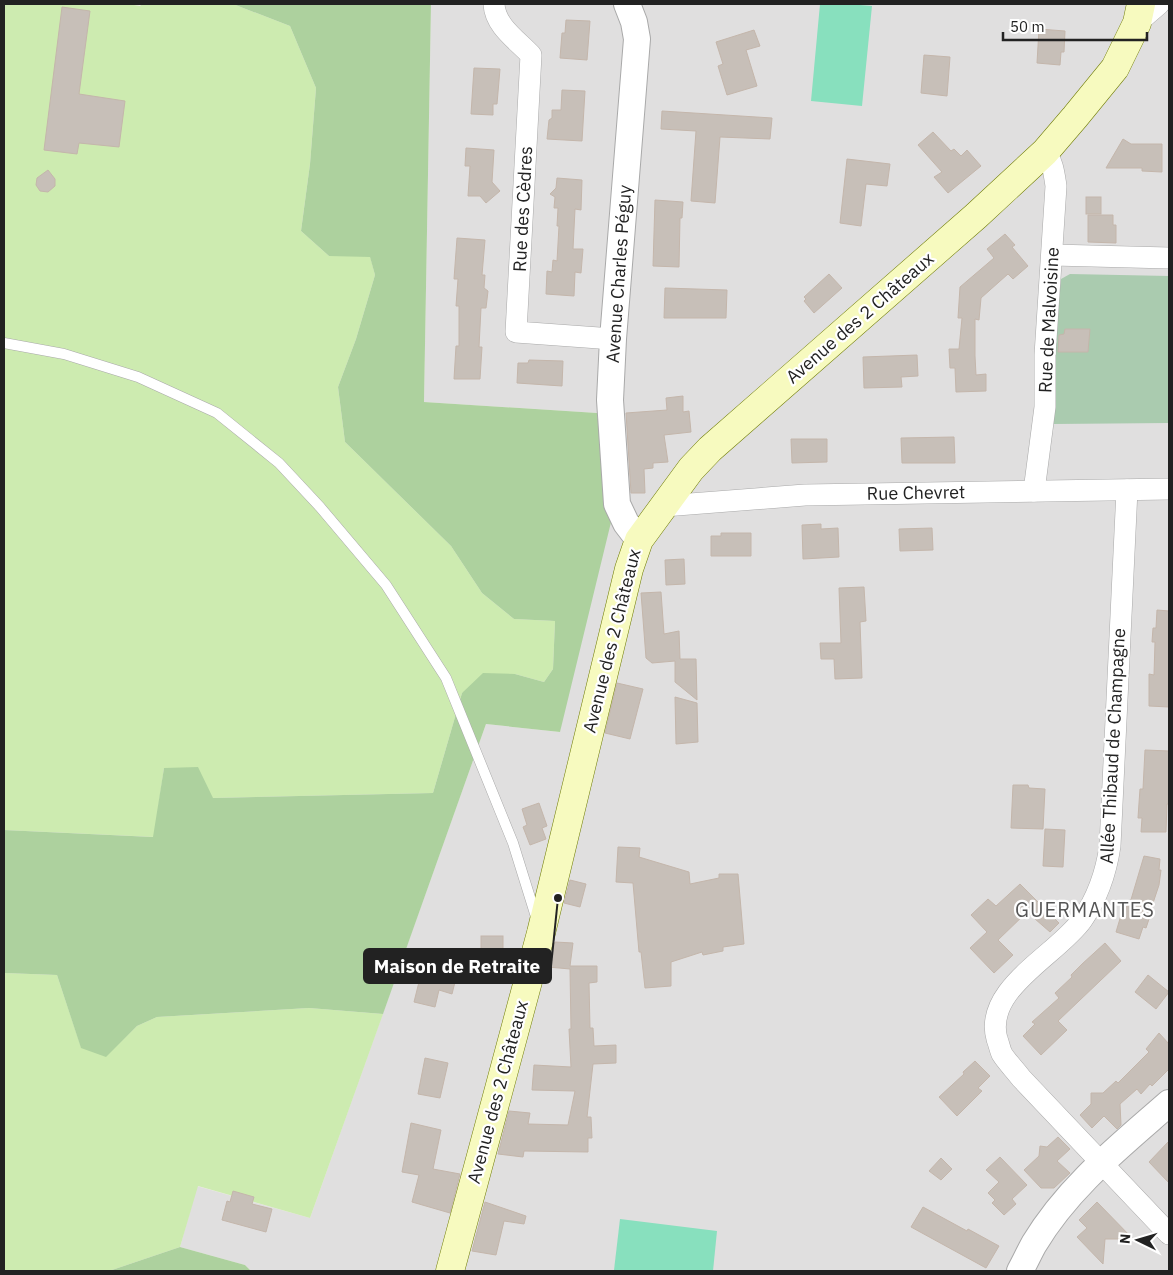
<svg xmlns="http://www.w3.org/2000/svg" width="1173" height="1275" font-family="'IBM Plex Sans',sans-serif">
  <style>
    .residential { fill: #e0dfdf }
    .grass { fill: #cdebb0 }
    .forest { fill: #add19e }
    .cemetery { fill: #aacbaf }
    .pitch { fill: #88e0be }
    .building { fill: #c7bfb8; stroke: #c4b6ab }
    .lines { fill: none; stroke-linecap: round; stroke-linejoin: round }
    .service-casing { stroke: #a9a9a9; stroke-width: 11 }
    .minor-casing { stroke: #a9a9a9; stroke-width: 22 }
    .tertiary-casing { stroke: #a9a9a9; stroke-width: 28 }
    .secondary-casing { stroke: #707d05; stroke-width: 29 }
    .service { stroke: #fff; stroke-width: 10 }
    .minor { stroke: #fff; stroke-width: 21 }
    .tertiary { stroke: #fff; stroke-width: 26 }
    .secondary { stroke: #f7fabf; stroke-width: 28 }
    .labels { text-anchor: middle; stroke-width: 4.5; stroke-linejoin: round; paint-order: stroke }
    .street-label { font-size: 18px; fill: #222; stroke: #fff }
    .quarter-label { font-size: 20px; letter-spacing: 1px; fill: #555; stroke: #fff }
    .leader { fill: none; stroke: #222; stroke-width: 2 }
    .callout-dot { fill: #222; stroke: #fff; stroke-width: 2 }
    .callout { fill: #222; stroke: #222; stroke-width: 2 }
    .callout-label { font-size: 19px; text-anchor: middle; font-weight: bold; fill: #fff }
  </style>
  <rect width="100%" height="100%" fill="#f2efe9"/>
  <path class="residential" d="M 431,4 L 1169,4 L 1169,1271 L 251,1271 L 245,1265 L 180,1247 L 197,1186 L 310,1218 L 486,724 L 560,732 L 597,413 L 424,402 Z"/>
  <g class="grass">
    <path d="M 4,4 L 128,4 L 140,6 L 142,4 L 233,4 L 290,26 L 316,88 L 310,164 L 301,231 L 329,256 L 370,256 L 375,275 L 356,339 L 338,387 L 345,442 L 451,546 L 482,593 L 514,619 L 555,621 L 553,669 L 544,682 L 515,674 L 462,693 L 433,793 L 212,798 L 164,768 L 154,837 L 4,830 Z"/>
    <path d="M 4,973 L 57,975 L 81,1047 L 106,1056 L 137,1026 L 157,1017 L 309,1008 L 383,1014 L 310,1218 L 198,1186 L 180,1247 L 109,1271 L 4,1271 Z"/>
  </g>
  <g class="forest">
    <path d="M 233,4 L 431,4 L 424,402 L 597,413 L 613,514 L 560,732 L 486,724 L 383,1014 L 309,1008 L 157,1017 L 137,1026 L 106,1057 L 81,1048 L 57,975 L 4,973 L 4,830 L 153,837 L 164,768 L 198,767 L 213,798 L 433,793 L 462,693 L 483,673 L 515,674 L 544,682 L 553,669 L 555,621 L 514,619 L 482,593 L 451,546 L 345,442 L 338,387 L 356,339 L 375,275 L 370,257 L 329,256 L 301,231 L 310,164 L 316,88 L 290,26 Z"/>
    <path d="M 180,1247 L 245,1265 L 251,1271 L 109,1271 Z"/>
  </g>
  <path class="cemetery" d="M 1070,274 L 1169,276 L 1169,423 L 1054,424 L 1054,352 L 1061,279 Z"/>
  <g class="pitch">
    <path d="M 820,4 L 848,4 L 872,6 L 862,106 L 811,101 Z"/>
    <path d="M 620,1219 L 717,1231 L 713,1271 L 614,1270 Z"/>
  </g>
  <g class="building">
    <path d="M 62,7 L 90,11 L 79,94 L 125,101 L 119,147 L 79,143 L 77,154 L 44,150 Z"/>
    <path d="M 566,20 L 590,21 L 587,60 L 560,58 L 562,33 L 565,33 Z"/>
    <path d="M 1039,29 L 1065,31 L 1064,52 L 1061,52 L 1060,65 L 1037,63 Z"/>
    <path d="M 754,30 L 760,46 L 746,50 L 757,86 L 727,95 L 718,66 L 723,64 L 716,42 Z"/>
    <path d="M 924,55 L 950,57 L 947,96 L 921,93 Z"/>
    <path d="M 474,68 L 500,69 L 497,104 L 493,104 L 493,115 L 471,114 Z"/>
    <path d="M 562,90 L 585,91 L 582,141 L 547,139 L 549,120 L 552,118 L 552,110 L 561,110 Z"/>
    <path d="M 662,111 L 772,118 L 770,139 L 720,137 L 715,203 L 691,201 L 696,131 L 661,129 Z"/>
    <path d="M 933,132 L 951,151 L 954,149 L 961,156 L 967,150 L 981,166 L 948,193 L 934,177 L 942,172 L 918,145 Z"/>
    <path d="M 1123,139 L 1131,144 L 1162,144 L 1162,172 L 1142,171 L 1142,168 L 1106,168 Z"/>
    <path d="M 466,148 L 494,150 L 492,182 L 500,191 L 486,203 L 480,196 L 468,196 L 470,166 L 465,166 Z"/>
    <path d="M 847,159 L 890,164 L 887,186 L 866,184 L 861,226 L 840,223 Z"/>
    <path d="M 48,170 L 55,179 L 55,186 L 48,192 L 40,191 L 36,185 L 37,178 Z"/>
    <path d="M 557,178 L 582,180 L 581,210 L 575,209 L 573,249 L 583,249 L 581,273 L 575,272 L 574,296 L 546,294 L 547,271 L 552,272 L 553,260 L 557,261 L 559,226 L 557,226 L 558,208 L 554,208 L 555,197 L 550,194 L 556,188 Z"/>
    <rect x="1086" y="197" width="15" height="17"/>
    <path d="M 655,200 L 683,202 L 682,218 L 680,218 L 679,267 L 653,266 Z"/>
    <path d="M 1088,215 L 1113,215 L 1113,225 L 1116,225 L 1116,243 L 1088,242 Z"/>
    <path d="M 1005,234 L 1015,245 L 1012,247 L 1028,266 L 1013,279 L 1008,274 L 981,298 L 979,320 L 975,319 L 975,356 L 976,375 L 986,374 L 986,391 L 956,392 L 955,368 L 950,368 L 949,349 L 959,349 L 962,318 L 958,318 L 960,287 L 994,258 L 987,249 Z"/>
    <path d="M 457,238 L 485,240 L 482,275 L 485,275 L 484,288 L 488,291 L 486,308 L 481,308 L 479,347 L 482,347 L 480,379 L 454,379 L 456,346 L 459,346 L 459,306 L 456,306 L 458,279 L 454,279 Z"/>
    <path d="M 829,274 L 842,288 L 814,313 L 804,301 L 806,299 L 804,297 Z"/>
    <path d="M 665,288 L 727,290 L 726,318 L 664,318 Z"/>
    <path d="M 1065,329 L 1090,329 L 1088,352 L 1058,352 L 1059,335 L 1064,334 Z"/>
    <path d="M 917,355 L 918,376 L 901,377 L 902,387 L 864,388 L 863,357 Z"/>
    <path d="M 529,360 L 563,361 L 562,386 L 517,383 L 518,363 L 528,363 Z"/>
    <path d="M 683,396 L 683,412 L 689,411 L 691,432 L 664,435 L 668,462 L 653,463 L 653,468 L 644,469 L 645,493 L 631,493 L 626,413 L 667,410 L 666,398 Z"/>
    <path d="M 954,437 L 955,463 L 902,463 L 901,438 Z"/>
    <path d="M 791,439 L 827,439 L 827,462 L 792,463 Z"/>
    <path d="M 821,524 L 821,529 L 838,528 L 839,557 L 803,559 L 802,525 Z"/>
    <path d="M 932,528 L 933,550 L 900,551 L 899,529 Z"/>
    <path d="M 721,533 L 751,533 L 751,556 L 711,556 L 711,536 L 721,536 Z"/>
    <path d="M 684,559 L 685,584 L 666,585 L 665,560 Z"/>
    <path d="M 864,587 L 866,621 L 860,622 L 862,678 L 835,679 L 834,659 L 821,659 L 820,643 L 841,643 L 839,588 Z"/>
    <path d="M 661,592 L 664,634 L 679,631 L 680,659 L 696,659 L 697,700 L 675,682 L 675,661 L 652,663 L 646,658 L 641,593 Z"/>
    <path d="M 1157,610 L 1169,611 L 1169,707 L 1149,706 L 1149,674 L 1154,675 L 1155,642 L 1152,642 L 1153,628 L 1156,628 Z"/>
    <path d="M 617,683 L 643,689 L 630,739 L 605,733 Z"/>
    <path d="M 675,697 L 697,703 L 698,742 L 676,744 Z"/>
    <path d="M 1145,750 L 1169,751 L 1169,804 L 1167,804 L 1166,832 L 1141,832 L 1142,818 L 1138,818 L 1139,803 L 1140,789 L 1143,789 Z"/>
    <path d="M 1013,785 L 1028,785 L 1029,788 L 1045,789 L 1043,829 L 1011,828 Z"/>
    <path d="M 539,803 L 547,826 L 542,828 L 546,839 L 530,845 L 523,827 L 527,825 L 522,809 Z"/>
    <path d="M 1045,829 L 1065,830 L 1063,867 L 1043,866 Z"/>
    <path d="M 618,847 L 640,848 L 639,857 L 689,872 L 690,884 L 719,878 L 719,874 L 738,874 L 744,944 L 723,947 L 723,951 L 703,955 L 702,952 L 671,962 L 671,986 L 645,988 L 641,952 L 639,952 L 633,883 L 616,882 Z"/>
    <path d="M 1144,856 L 1160,859 L 1159,870 L 1161,870 L 1159,885 L 1151,909 L 1152,910 L 1146,928 L 1143,927 L 1139,939 L 1116,932 L 1122,912 L 1125,912 L 1128,902 L 1130,903 Z"/>
    <path d="M 570,880 L 586,884 L 580,907 L 564,903 Z"/>
    <path d="M 1020,884 L 1059,923 L 1050,932 L 1027,912 L 998,940 L 1013,955 L 994,973 L 970,948 L 987,932 L 971,915 L 988,899 L 996,906 Z"/>
    <rect x="481" y="936" width="22" height="20"/>
    <path d="M 555,942 L 573,943 L 570,966 L 597,966 L 597,982 L 589,983 L 590,1028 L 593,1028 L 594,1046 L 616,1045 L 616,1063 L 593,1064 L 587,1117 L 591,1117 L 592,1138 L 588,1138 L 588,1152 L 524,1151 L 523,1157 L 498,1154 L 509,1111 L 530,1113 L 528,1124 L 568,1125 L 575,1091 L 532,1090 L 534,1065 L 571,1067 L 569,1029 L 571,1029 L 570,969 L 548,967 Z"/>
    <path d="M 1105,943 L 1121,961 L 1058,1021 L 1067,1030 L 1041,1055 L 1023,1036 L 1035,1024 L 1032,1022 L 1059,998 L 1055,993 L 1072,977 L 1071,975 L 1082,964 Z"/>
    <path d="M 423,966 L 457,974 L 452,994 L 439,990 L 435,1007 L 414,1002 Z"/>
    <path d="M 1148,975 L 1169,992 L 1156,1009 L 1135,992 Z"/>
    <path d="M 1159,1033 L 1169,1044 L 1169,1069 L 1152,1086 L 1150,1084 L 1141,1094 L 1137,1089 L 1120,1104 L 1121,1125 L 1117,1129 L 1104,1116 L 1092,1128 L 1080,1115 L 1091,1104 L 1091,1093 L 1103,1093 L 1116,1081 L 1118,1083 L 1149,1052 L 1146,1049 Z"/>
    <path d="M 425,1058 L 448,1063 L 440,1098 L 418,1094 Z"/>
    <path d="M 975,1061 L 990,1076 L 978,1088 L 982,1091 L 957,1116 L 939,1097 L 964,1074 L 963,1072 Z"/>
    <path d="M 411,1123 L 441,1130 L 433,1169 L 460,1174 L 450,1213 L 412,1202 L 419,1175 L 402,1172 Z"/>
    <path d="M 1058,1137 L 1070,1149 L 1057,1161 L 1070,1173 L 1054,1188 L 1041,1188 L 1024,1170 L 1039,1156 L 1040,1146 L 1047,1147 Z"/>
    <path d="M 1169,1141 L 1169,1183 L 1149,1162 Z"/>
    <path d="M 1000,1157 L 1027,1185 L 1012,1199 L 1016,1204 L 1004,1215 L 992,1203 L 995,1200 L 988,1193 L 999,1182 L 986,1170 Z"/>
    <path d="M 941,1158 L 952,1169 L 941,1180 L 929,1171 Z"/>
    <path d="M 233,1191 L 254,1197 L 252,1204 L 272,1209 L 266,1232 L 222,1220 L 227,1201 L 230,1202 Z"/>
    <path d="M 485,1202 L 526,1216 L 524,1224 L 504,1221 L 496,1255 L 472,1251 Z"/>
    <path d="M 1097,1202 L 1133,1239 L 1105,1239 L 1103,1264 L 1077,1237 L 1087,1228 L 1079,1220 Z"/>
    <path d="M 923,1207 L 967,1231 L 968,1229 L 999,1246 L 986,1268 L 911,1227 Z"/>
  </g>
  <g class="lines">
    <defs>
      <path id="service" d="M 4,343 L 64,354 L 138,377 L 217,413 L 279,463 L 320,507 L 386,585 L 446,678 L 513,843 L 537,920"/>
      <g id="minor">
        <path d="M 494,4 C 495,26 517,40 531,55 L 516,332 L 613,339"/>
        <path d="M 1137,23 L 1159,4"/>
        <path d="M 1053,255 L 1169,258"/>
        <path d="M 1127,490 L 1110,846 C 1106,873 1098,897 1082,920 C 1057,955 983,989 997,1039 C 999,1044 1000,1050 1002,1054 C 1007,1062 1015,1070 1021,1078 L 1169,1234"/>
        <path d="M 1034,491 L 1045,407 L 1045,355 L 1056,186 C 1054,173 1053,162 1045,152"/>
        <path d="M 664,506 L 805,495 L 1169,489"/>
      </g>
      <g id="tertiary">
        <path d="M 627,4 L 634,22 L 637,39 L 613,339 L 610,400 L 617,504 L 626,523 L 639,540"/>
        <path d="M 1020,1271 C 1025,1262 1029,1253 1034,1244 C 1068,1187 1120,1146 1169,1103"/>
      </g>
      <path id="secondary" d="M 450,1271 L 541,933 L 629,569 L 639,540 L 691,469 L 710,449 L 976,216 L 1045,152 L 1075,117 L 1115,68 L 1137,23 L 1141,4"/>
    </defs>
    <use href="#service" class="service-casing"/>
    <use href="#minor" class="minor-casing"/>
    <use href="#tertiary" class="tertiary-casing"/>
    <use href="#secondary" class="secondary-casing"/>
    <use href="#service" class="service"/>
    <use href="#minor" class="minor"/>
    <use href="#tertiary" class="tertiary"/>
    <use href="#secondary" class="secondary"/>
  </g>
  <g class="labels">
    <g class="street-label">
      <text transform="translate(523 209) rotate(-87)" y="6">Rue des Cèdres</text>
      <text transform="translate(619 274) rotate(-86)" y="6">Avenue Charles Péguy</text>
      <text transform="translate(860 318) rotate(-41)" y="6">Avenue des 2 Châteaux</text>
      <text transform="translate(1049 320) rotate(-87)" y="6">Rue de Malvoisine</text>
      <text transform="translate(916 493) rotate(-1)" y="6">Rue Chevret</text>
      <text transform="translate(612 641) rotate(-76)" y="6">Avenue des 2 Châteaux</text>
      <text transform="translate(1113 746) rotate(-87)" y="6">Allée Thibaud de Champagne</text>
      <text transform="translate(498 1092) rotate(-75)" y="6">Avenue des 2 Châteaux</text>
    </g>
    <g class="quarter-label">
      <text x="1085" y="917">GUERMANTES</text>
    </g>
  </g>
  <path class="leader" d="M558 898L551 966"/>
  <circle class="callout-dot" cx="558" cy="898" r="5"/>
  <rect class="callout" x="364" y="949" width="187" height="34" rx="5"/>
  <g class="callout-label">
    <text x="457" y="973">Maison de Retraite</text>
  </g>
  <rect width="1173" height="1275" fill="none" stroke="#222222" stroke-width="10"/>
  <g transform="translate(1138 1240) rotate(275)" stroke="#ffffff" stroke-width="4" paint-order="stroke">
  <path d="M0-4L9 19L0 12L-9 19Z" fill="#222222"/>
  <text y="-8" font-size="14" font-weight="bold" text-anchor="middle" fill="#222222">N</text>
  </g>
  <path d="M1003 32v8h144v-8" fill="none" stroke="#222222" stroke-width="2.5"/>
  <text x="1010" y="32" font-size="15" fill="#222222" stroke="#ffffff" stroke-width="4" paint-order="stroke">50 m</text>
</svg>
